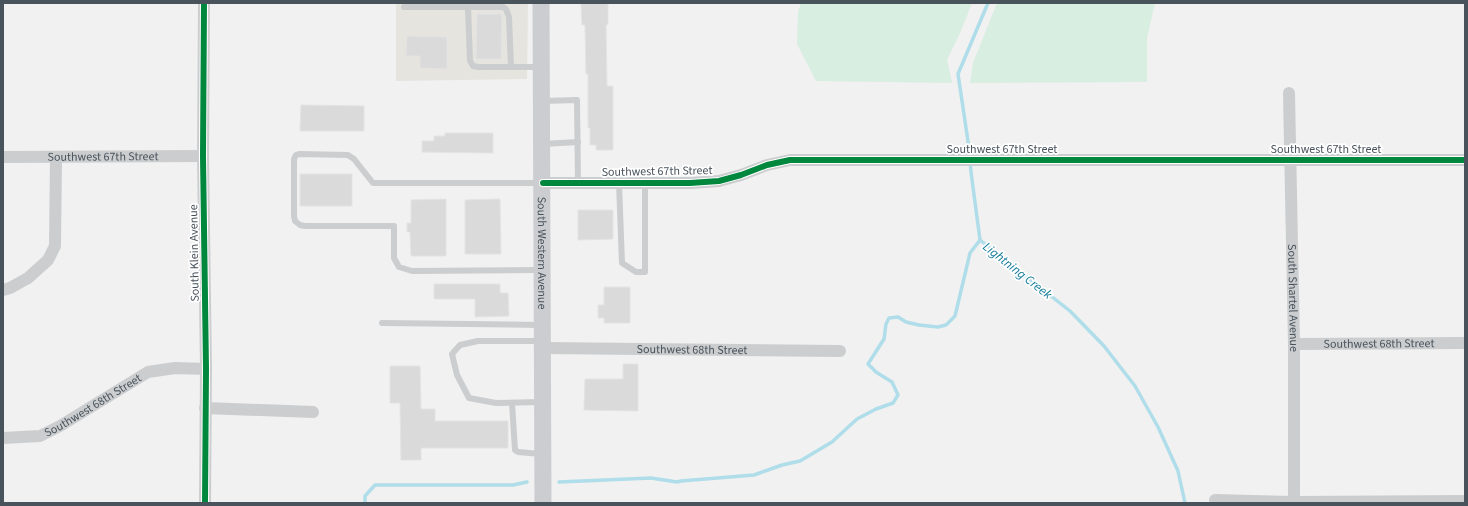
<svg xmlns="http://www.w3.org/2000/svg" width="1468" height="506" font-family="'Source Sans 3',sans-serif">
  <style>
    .commercial { fill: #e5e4df }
    .green { fill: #d8eee0 }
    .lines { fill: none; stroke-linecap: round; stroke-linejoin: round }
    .stream { stroke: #afdde9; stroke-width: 3.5 }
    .building { fill: #dadadb; stroke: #e3e3e4 }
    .lane { stroke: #cbcdcf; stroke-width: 6 }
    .street { stroke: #cbcdcf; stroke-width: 12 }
    .secondary { stroke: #cccdd0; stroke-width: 17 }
    .cycleway-casing { stroke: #fff; stroke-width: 8 }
    .cycleway { stroke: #00873e; stroke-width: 6 }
    .labels { text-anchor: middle; stroke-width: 3.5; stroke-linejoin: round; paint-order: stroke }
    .street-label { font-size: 12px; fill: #49535c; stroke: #fff }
    .water-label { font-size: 13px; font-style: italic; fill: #177d9a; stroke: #fff }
  </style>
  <rect width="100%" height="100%" fill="#f1f1f1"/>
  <path class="commercial" d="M 396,3 L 528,3 L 527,79 L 396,81 Z"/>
  <g class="green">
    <path d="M 801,3 L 972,3 L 960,33 L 947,60 L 952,83 L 816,81 L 797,44 L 798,12 Z"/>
    <path d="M 997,3 L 1155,3 L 1147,38 L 1147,82 L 970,83 L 973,63 Z"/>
  </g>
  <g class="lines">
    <g class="stream">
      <path d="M 988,3 L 958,74 L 969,148 L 971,172 L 980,240 L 1070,311 L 1104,346 L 1135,386 L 1158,427 L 1178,471 L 1185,503"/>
      <path d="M 559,482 L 651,478 L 677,482 L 681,481 L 754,475 L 782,465 L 800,461 L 832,442 L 857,419 L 876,409 L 893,403 L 898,395 L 892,382 L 876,372 L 868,364 L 884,339 L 886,324 L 889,318 L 898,317 L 906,322 L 919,325 L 938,327 L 946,325 L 955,316 L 970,253 L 980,240"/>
      <path d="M 365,503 L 365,496 L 375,485 L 513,485 L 527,482"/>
    </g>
  </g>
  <g class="building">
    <path d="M 581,3 L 608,3 L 608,24 L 606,25 L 607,86 L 613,86 L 613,150 L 596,150 L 596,145 L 590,145 L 590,128 L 588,128 L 588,74 L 586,74 L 585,25 L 582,25 Z"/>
    <path d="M 477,14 L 502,14 L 501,59 L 476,59 Z"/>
    <path d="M 407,36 L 447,37 L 447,69 L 420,68 L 420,56 L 406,56 Z"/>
    <path d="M 301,105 L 364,106 L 364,131 L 300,131 Z"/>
    <path d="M 445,133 L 493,133 L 493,153 L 422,152 L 422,141 L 434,141 L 434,136 L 445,136 Z"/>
    <rect x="300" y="174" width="52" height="32"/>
    <path d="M 446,199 L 446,256 L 411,256 L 410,232 L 407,232 L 407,223 L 411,223 L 411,200 Z"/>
    <path d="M 500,199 L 501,254 L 465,254 L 465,200 Z"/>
    <path d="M 578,210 L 613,210 L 613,239 L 578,240 Z"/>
    <path d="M 434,284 L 500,284 L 500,293 L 508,293 L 509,316 L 475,317 L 475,299 L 434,299 Z"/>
    <path d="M 604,287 L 630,287 L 630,323 L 604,323 L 604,318 L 598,318 L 598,305 L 604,305 Z"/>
    <path d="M 623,364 L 638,364 L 638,411 L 584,410 L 585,379 L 623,379 Z"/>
    <path d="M 390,366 L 420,366 L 421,409 L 435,409 L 435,421 L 508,421 L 508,448 L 421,448 L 421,460 L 401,460 L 400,403 L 390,403 Z"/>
  </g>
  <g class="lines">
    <g class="lane">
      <path d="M 404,7 L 503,7 L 506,9 L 509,17 L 511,67 L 540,67"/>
      <path d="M 468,7 L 470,61 L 473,66 L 478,67 L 511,67"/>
      <path d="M 543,101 L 577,100 L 578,183"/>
      <path d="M 543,144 L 578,142"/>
      <path d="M 619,183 L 622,263 L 636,272 L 645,272 L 645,183"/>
      <path d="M 540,270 L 412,271 L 399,267 L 394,258 L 394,226 L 305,226 L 300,225 L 295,221 L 294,216 L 294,159 L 296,155 L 299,154 L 348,155 L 354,159 L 373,183 L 541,183"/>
      <path d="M 382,323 L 541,325"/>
      <path d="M 541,402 L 496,403 L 469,398 L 457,375 L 452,354 L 460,345 L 478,341 L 541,341"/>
      <path d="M 512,403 L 515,450 L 518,452 L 541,454"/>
    </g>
    <g class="street">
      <path d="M 204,3 L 203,156 L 206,369 L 205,503"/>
      <path id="s1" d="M 1289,93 L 1294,344 L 1294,503"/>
      <path id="s2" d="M 3,157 L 203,156"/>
      <path d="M 543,183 L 690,183 L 719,181 L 741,175 L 767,165 L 790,160 L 1465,160"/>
      <path d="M 3,290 L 10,288 L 28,278 L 48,260 L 55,246 L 56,157"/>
      <path id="s3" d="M 1294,344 L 1465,343"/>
      <path id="s4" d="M 543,348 L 840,351"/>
      <path d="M 205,408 L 313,412"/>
      <path id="s5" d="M 3,438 L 40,436 L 60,426 L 148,372 L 175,368 L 206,369"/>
      <path d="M 1215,500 L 1294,502 L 1465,501"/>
    </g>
    <path class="secondary" id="s6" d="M 541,3 L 543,503"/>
    <defs>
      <g id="cycleway">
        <path d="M 204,3 L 203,156 L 206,369 L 205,503"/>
        <path d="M 543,183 L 690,183 L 719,181 L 741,175 L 767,165 L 790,160 L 1465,160"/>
      </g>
    </defs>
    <use href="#cycleway" class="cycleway-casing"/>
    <use href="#cycleway" class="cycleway"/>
  </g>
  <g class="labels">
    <g class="street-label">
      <text x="1002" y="153">Southwest 67th Street</text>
      <text x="1326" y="153">Southwest 67th Street</text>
      <text dy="4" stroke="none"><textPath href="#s2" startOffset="100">Southwest 67th Street</textPath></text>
      <text transform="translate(657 171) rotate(-1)" y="4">Southwest 67th Street</text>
      <text transform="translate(194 253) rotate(-91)" y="4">South Klein Avenue</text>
      <text dy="4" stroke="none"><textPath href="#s6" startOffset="250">South Western Avenue</textPath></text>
      <text dy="4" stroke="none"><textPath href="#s1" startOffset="205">South Shartel Avenue</textPath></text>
      <text dy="4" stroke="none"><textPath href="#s3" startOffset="85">Southwest 68th Street</textPath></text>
      <text dy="4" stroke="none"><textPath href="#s4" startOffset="149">Southwest 68th Street</textPath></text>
      <text dy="4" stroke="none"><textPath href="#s5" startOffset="98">Southwest 68th Street</textPath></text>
    </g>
    <g class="water-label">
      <text transform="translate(1018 270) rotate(38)" y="5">Lightning Creek</text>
    </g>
  </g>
  <rect width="1468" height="506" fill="none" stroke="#49535c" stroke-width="8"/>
</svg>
